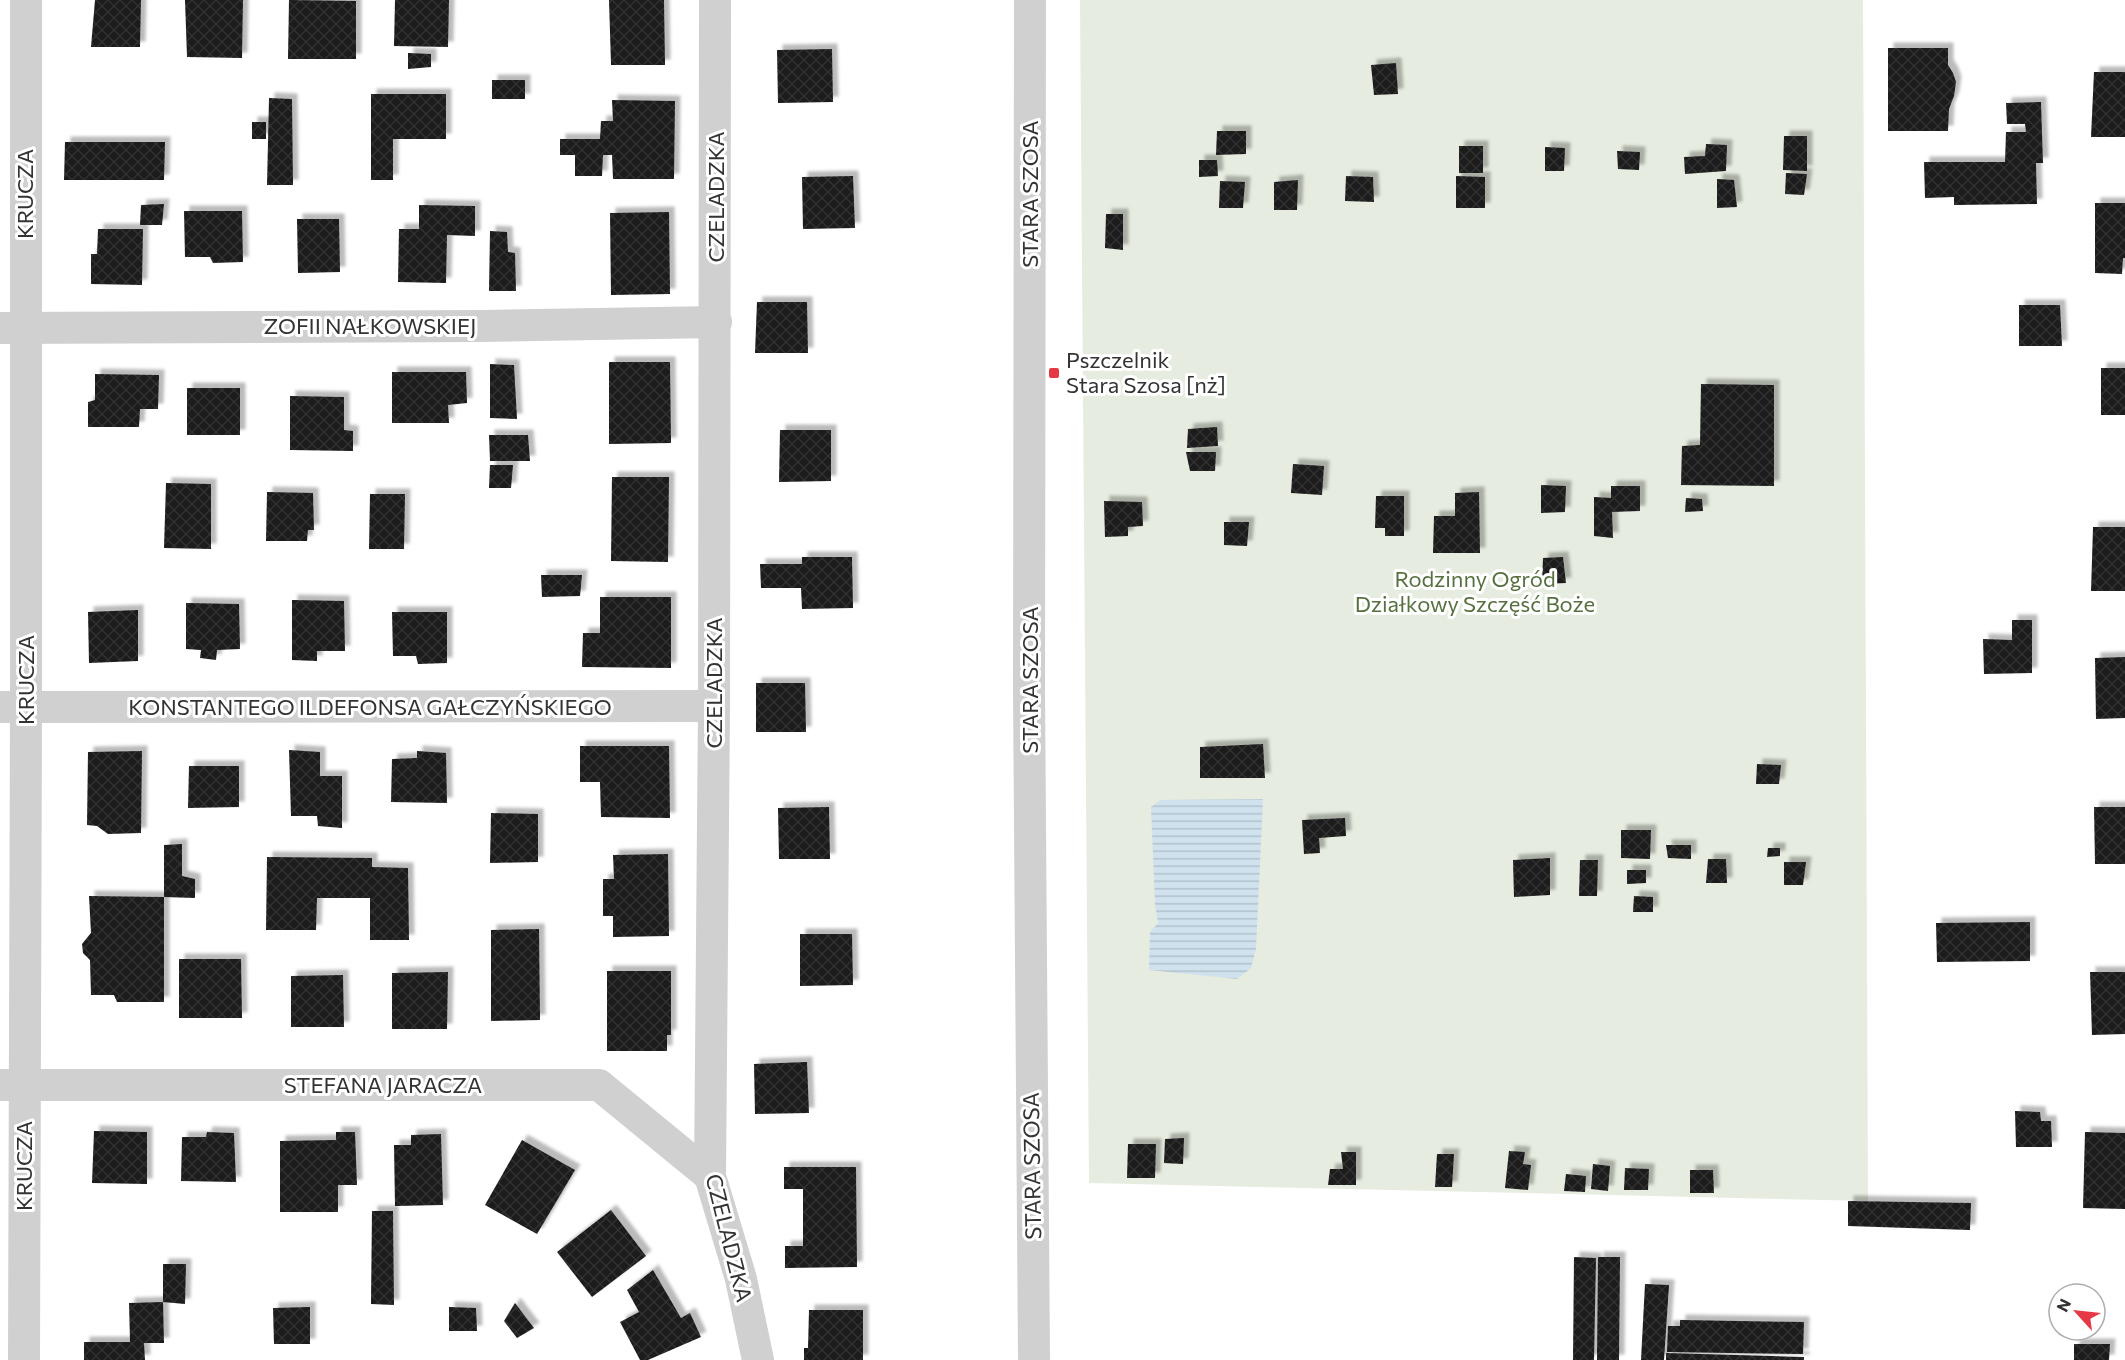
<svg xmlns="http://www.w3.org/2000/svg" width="2125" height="1360" font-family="Commissioner,sans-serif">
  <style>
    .green { fill: #e6ecdf }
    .water { fill: url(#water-rules) }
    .building { fill: url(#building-cross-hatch); filter: url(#shadow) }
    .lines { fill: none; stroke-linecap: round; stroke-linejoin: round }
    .minor { stroke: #d0d0d0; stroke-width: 32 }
    .poi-dot { fill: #e63946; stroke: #fff; stroke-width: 2 }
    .labels { text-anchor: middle; stroke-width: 6; stroke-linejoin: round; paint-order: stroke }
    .street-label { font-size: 22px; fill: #333; stroke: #fff }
    .poi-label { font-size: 22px; fill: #333; stroke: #fff; text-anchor: start }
    .park-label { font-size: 22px; fill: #56703f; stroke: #fff }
  </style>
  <defs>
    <pattern id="water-rules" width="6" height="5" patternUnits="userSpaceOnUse" patternTransform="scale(1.5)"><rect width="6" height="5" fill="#cfe2ee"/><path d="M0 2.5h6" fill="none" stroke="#b2c2cd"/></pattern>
    <pattern id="building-cross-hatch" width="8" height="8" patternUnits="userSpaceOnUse" patternTransform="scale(1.5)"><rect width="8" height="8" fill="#1a1a1a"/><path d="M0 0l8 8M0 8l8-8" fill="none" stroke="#333"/></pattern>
    <filter id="shadow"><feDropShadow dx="5.5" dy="-5.5" stdDeviation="1.5" flood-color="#0004"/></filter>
  </defs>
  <rect width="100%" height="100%" fill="#fff"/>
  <path class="green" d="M 1080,0 L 1863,0 L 1868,1201 L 1089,1183 Z"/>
  <path class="water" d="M 1263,799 L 1256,949 L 1251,968 L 1237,979 L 1149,970 L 1150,932 L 1158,923 L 1155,904 L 1151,807 L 1160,800 Z"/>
  <g class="building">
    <path d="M 95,0 L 141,0 L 140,47 L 91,47 Z"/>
    <path d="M 185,0 L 243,0 L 242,58 L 187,57 Z"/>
    <path d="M 289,0 L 356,1 L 356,59 L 288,59 Z"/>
    <path d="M 395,0 L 449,0 L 448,47 L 394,46 Z"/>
    <path d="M 609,0 L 664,0 L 665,65 L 611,65 Z"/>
    <path d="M 1888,48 L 1948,48 L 1948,65 L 1953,73 L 1956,82 L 1954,96 L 1949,109 L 1948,131 L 1888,131 Z"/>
    <path d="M 832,49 L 833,102 L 778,103 L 777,50 Z"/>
    <path d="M 408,53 L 431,54 L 431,67 L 408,69 Z"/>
    <path d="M 1396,63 L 1398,94 L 1374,95 L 1371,65 Z"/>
    <path d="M 2094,72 L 2125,72 L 2125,137 L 2091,137 Z"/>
    <rect x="492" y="80" width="33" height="19"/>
    <path d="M 371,94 L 446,94 L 446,139 L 393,139 L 393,180 L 371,180 Z"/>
    <path d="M 269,98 L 292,99 L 293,185 L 267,185 Z"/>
    <path d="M 612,100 L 675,101 L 674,179 L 613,179 L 612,155 L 603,155 L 602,176 L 575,176 L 575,155 L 560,155 L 560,139 L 600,139 L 601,121 L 613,121 Z"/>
    <path d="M 2041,102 L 2043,163 L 2036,163 L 2037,204 L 1954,205 L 1954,197 L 1925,198 L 1924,162 L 2005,162 L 2006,132 L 2026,132 L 2025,124 L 2007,124 L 2006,103 Z"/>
    <rect x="252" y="122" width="14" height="17"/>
    <path d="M 1217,131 L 1246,131 L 1246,154 L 1216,155 Z"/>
    <path d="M 1784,136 L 1807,136 L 1807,171 L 1783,170 Z"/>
    <path d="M 65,142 L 165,142 L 164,180 L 64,180 Z"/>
    <path d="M 1706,144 L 1727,145 L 1726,171 L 1685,174 L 1684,157 L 1705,156 Z"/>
    <rect x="1459" y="146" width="24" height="27"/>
    <path d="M 1545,147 L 1565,148 L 1564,171 L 1545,171 Z"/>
    <path d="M 1617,151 L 1640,152 L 1639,170 L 1618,169 Z"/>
    <path d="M 1199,160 L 1217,160 L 1218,176 L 1199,177 Z"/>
    <path d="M 1786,173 L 1807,174 L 1804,195 L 1785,194 Z"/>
    <path d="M 853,176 L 855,228 L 803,229 L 802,177 Z"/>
    <path d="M 1346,176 L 1373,177 L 1374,202 L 1345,201 Z"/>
    <path d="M 1456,176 L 1485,177 L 1485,208 L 1456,208 Z"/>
    <path d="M 1717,179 L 1734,180 L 1737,207 L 1717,208 Z"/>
    <path d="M 1298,180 L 1297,210 L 1274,210 L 1274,182 Z"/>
    <path d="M 1220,181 L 1245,182 L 1243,208 L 1219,208 Z"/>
    <path d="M 2095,203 L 2125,203 L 2125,258 L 2123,258 L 2122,274 L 2095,273 Z"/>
    <path d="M 164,204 L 162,225 L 140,225 L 141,205 Z"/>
    <path d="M 419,205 L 475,206 L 475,236 L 447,235 L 446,283 L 398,282 L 399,229 L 419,229 Z"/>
    <path d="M 184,211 L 242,211 L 243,262 L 213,263 L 210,257 L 185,257 Z"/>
    <path d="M 669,212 L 670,294 L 611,295 L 610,213 Z"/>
    <path d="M 1106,214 L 1123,214 L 1123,250 L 1105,248 Z"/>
    <path d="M 297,219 L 339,219 L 340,272 L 298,273 Z"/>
    <path d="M 98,229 L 143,229 L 142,285 L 91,284 L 91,254 L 97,254 Z"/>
    <path d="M 490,231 L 507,232 L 508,252 L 515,253 L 516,291 L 489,291 Z"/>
    <path d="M 757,302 L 807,302 L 808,353 L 755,353 Z"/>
    <path d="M 2019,305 L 2060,305 L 2062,346 L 2019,346 Z"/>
    <path d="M 609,362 L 670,362 L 671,443 L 609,444 Z"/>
    <path d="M 490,364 L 514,365 L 517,419 L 490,418 Z"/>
    <rect x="2101" y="368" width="24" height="47"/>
    <path d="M 392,372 L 466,372 L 467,403 L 448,405 L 449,423 L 392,423 Z"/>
    <path d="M 95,374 L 159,375 L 158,409 L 140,409 L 139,427 L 88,427 L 88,402 L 95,400 Z"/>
    <path d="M 1701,384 L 1774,385 L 1774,486 L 1681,485 L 1682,446 L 1700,445 Z"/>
    <rect x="187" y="388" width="53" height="47"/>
    <path d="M 290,396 L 344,397 L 344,430 L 353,431 L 353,451 L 290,450 Z"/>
    <path d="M 1217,427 L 1218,446 L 1187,448 L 1188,429 Z"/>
    <path d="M 780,430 L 831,430 L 831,481 L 779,482 Z"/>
    <path d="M 489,435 L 528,435 L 530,461 L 490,461 Z"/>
    <path d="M 1186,452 L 1216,452 L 1215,471 L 1190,471 Z"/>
    <path d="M 1293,464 L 1324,466 L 1322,495 L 1291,493 Z"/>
    <path d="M 490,465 L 513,465 L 511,488 L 489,488 Z"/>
    <path d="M 612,477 L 669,477 L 668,562 L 611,561 Z"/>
    <path d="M 166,483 L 211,484 L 211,549 L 164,548 Z"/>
    <path d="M 1541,485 L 1566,486 L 1565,512 L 1541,513 Z"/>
    <path d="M 1611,486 L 1640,486 L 1640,511 L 1612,512 L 1613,538 L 1594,536 L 1594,497 L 1611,498 Z"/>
    <path d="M 267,492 L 313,493 L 314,530 L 308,530 L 307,541 L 266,541 Z"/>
    <path d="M 1479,492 L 1480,553 L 1433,553 L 1434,516 L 1455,516 L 1455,493 Z"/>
    <path d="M 370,494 L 405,494 L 404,549 L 369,549 Z"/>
    <path d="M 1376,496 L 1404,496 L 1404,536 L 1385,536 L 1385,528 L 1375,528 Z"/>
    <path d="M 1686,498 L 1702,499 L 1703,511 L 1685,512 Z"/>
    <path d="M 1104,501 L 1142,502 L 1143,526 L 1128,527 L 1128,536 L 1105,537 Z"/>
    <path d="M 1224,522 L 1249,522 L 1247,546 L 1224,545 Z"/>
    <path d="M 2093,527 L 2125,527 L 2125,591 L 2091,591 Z"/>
    <path d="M 802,557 L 852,557 L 853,608 L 802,609 L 801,588 L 761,588 L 760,564 L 802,564 Z"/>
    <path d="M 1563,557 L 1566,583 L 1542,584 L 1543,558 Z"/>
    <path d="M 541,575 L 582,575 L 580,596 L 542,597 Z"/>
    <path d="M 600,597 L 671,597 L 671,668 L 582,667 L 583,633 L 600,633 Z"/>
    <path d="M 292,600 L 344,601 L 345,651 L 317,651 L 317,661 L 292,660 Z"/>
    <path d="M 186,603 L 239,604 L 240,649 L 217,650 L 216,660 L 200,658 L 201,650 L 186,649 Z"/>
    <path d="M 138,610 L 138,661 L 89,663 L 88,612 Z"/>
    <path d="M 392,612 L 447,612 L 447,663 L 418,664 L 416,656 L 393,656 Z"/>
    <path d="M 2012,620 L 2032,620 L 2032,673 L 1984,674 L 1983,639 L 2012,640 Z"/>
    <path d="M 2125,657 L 2125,718 L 2096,719 L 2095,658 Z"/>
    <path d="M 756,683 L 805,683 L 806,732 L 756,732 Z"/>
    <path d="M 1263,744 L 1265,778 L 1200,778 L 1200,747 Z"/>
    <path d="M 580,746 L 669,746 L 670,818 L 601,817 L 600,782 L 580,782 Z"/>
    <path d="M 289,750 L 320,752 L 320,776 L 342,776 L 342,828 L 318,826 L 317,816 L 291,816 Z"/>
    <path d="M 142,751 L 141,833 L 108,834 L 97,826 L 87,825 L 88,752 Z"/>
    <path d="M 417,751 L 446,753 L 447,803 L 391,802 L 392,759 L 417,758 Z"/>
    <path d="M 1757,764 L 1781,765 L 1779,784 L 1756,784 Z"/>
    <path d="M 189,766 L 239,766 L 239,807 L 188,808 Z"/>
    <path d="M 829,807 L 830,859 L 779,859 L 778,808 Z"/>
    <path d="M 2094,807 L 2125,807 L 2125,864 L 2095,864 Z"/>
    <path d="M 491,813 L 538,814 L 538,862 L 490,863 Z"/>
    <path d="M 1345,818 L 1346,836 L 1319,838 L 1320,853 L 1304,854 L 1302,820 Z"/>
    <path d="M 1621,830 L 1651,830 L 1650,859 L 1621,858 Z"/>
    <path d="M 182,844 L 182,876 L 195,879 L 195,898 L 164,897 L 164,1002 L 117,1002 L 114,995 L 91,995 L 90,960 L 83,953 L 82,944 L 91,933 L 89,896 L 164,897 L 164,845 Z"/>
    <path d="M 1666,845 L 1691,845 L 1691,859 L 1668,858 Z"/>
    <path d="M 1768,848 L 1780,848 L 1780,856 L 1767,857 Z"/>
    <path d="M 668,854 L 669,936 L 613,937 L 613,916 L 603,916 L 603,879 L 614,879 L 613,855 Z"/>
    <path d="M 267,857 L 372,858 L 372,867 L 408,868 L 409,940 L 370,940 L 370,898 L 317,898 L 316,930 L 266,930 Z"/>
    <path d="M 1550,858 L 1550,895 L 1514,897 L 1513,860 Z"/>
    <path d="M 1708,859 L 1726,859 L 1727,883 L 1706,883 Z"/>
    <path d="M 1580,860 L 1598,860 L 1597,896 L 1579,896 Z"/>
    <path d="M 1784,862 L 1806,862 L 1803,885 L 1784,885 Z"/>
    <path d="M 1627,870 L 1646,870 L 1646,883 L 1627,884 Z"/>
    <path d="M 1634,896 L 1653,897 L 1653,912 L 1633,912 Z"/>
    <path d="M 2030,922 L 2030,961 L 1937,962 L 1936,923 Z"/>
    <path d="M 539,929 L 540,1020 L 491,1021 L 491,930 Z"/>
    <path d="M 800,934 L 852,934 L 853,985 L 800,986 Z"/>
    <path d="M 179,959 L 241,959 L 242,1018 L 179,1018 Z"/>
    <path d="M 607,971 L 671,971 L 671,1035 L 667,1035 L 667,1051 L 607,1051 Z"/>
    <path d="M 448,972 L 447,1029 L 392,1029 L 392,973 Z"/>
    <path d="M 2090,972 L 2125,972 L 2125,1034 L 2092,1035 Z"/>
    <path d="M 343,975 L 344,1027 L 291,1027 L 291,976 Z"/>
    <path d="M 807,1062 L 809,1113 L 755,1114 L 754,1064 Z"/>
    <path d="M 2015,1111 L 2040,1112 L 2041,1121 L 2051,1121 L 2052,1147 L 2016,1147 Z"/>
    <path d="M 94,1131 L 147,1132 L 147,1184 L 92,1183 Z"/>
    <path d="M 207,1132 L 234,1133 L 236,1182 L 181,1181 L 182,1137 L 206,1137 Z"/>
    <path d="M 336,1132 L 355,1132 L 357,1185 L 338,1185 L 338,1212 L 280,1212 L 280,1141 L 336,1140 Z"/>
    <path d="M 2085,1132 L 2125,1133 L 2125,1209 L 2083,1208 Z"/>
    <path d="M 441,1134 L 443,1205 L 395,1206 L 394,1145 L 411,1145 L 411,1135 Z"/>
    <path d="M 1184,1138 L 1183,1164 L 1164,1163 L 1165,1139 Z"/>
    <path d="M 522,1140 L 575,1170 L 537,1234 L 485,1205 Z"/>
    <path d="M 1128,1144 L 1156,1144 L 1155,1178 L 1127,1178 Z"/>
    <path d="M 1509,1151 L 1525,1152 L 1523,1164 L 1531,1165 L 1528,1190 L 1505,1188 Z"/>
    <path d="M 1341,1152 L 1356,1152 L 1356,1185 L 1328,1185 L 1330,1169 L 1343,1169 Z"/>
    <path d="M 1437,1154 L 1454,1154 L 1452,1187 L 1435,1187 Z"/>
    <path d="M 1593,1164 L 1610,1166 L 1608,1191 L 1591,1189 Z"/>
    <path d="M 784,1167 L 856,1167 L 857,1267 L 785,1268 L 785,1246 L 803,1246 L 803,1189 L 784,1189 Z"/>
    <path d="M 1625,1168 L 1649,1169 L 1648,1190 L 1624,1190 Z"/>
    <path d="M 1690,1170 L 1713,1170 L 1714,1193 L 1690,1193 Z"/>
    <path d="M 1566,1174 L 1586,1176 L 1585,1192 L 1564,1191 Z"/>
    <path d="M 1848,1201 L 1971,1203 L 1970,1230 L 1848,1226 Z"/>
    <path d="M 611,1210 L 646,1256 L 592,1297 L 557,1252 Z"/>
    <path d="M 372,1211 L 393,1211 L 394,1305 L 371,1304 Z"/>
    <path d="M 1574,1257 L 1596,1258 L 1594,1360 L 1573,1360 Z"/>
    <path d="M 1598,1257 L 1620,1257 L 1619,1360 L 1597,1360 Z"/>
    <path d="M 163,1264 L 186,1264 L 185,1304 L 163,1302 Z"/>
    <path d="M 653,1270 L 681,1318 L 690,1313 L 701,1337 L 648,1360 L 640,1360 L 620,1322 L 639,1312 L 627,1290 Z"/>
    <path d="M 1645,1284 L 1669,1285 L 1664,1360 L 1641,1360 Z"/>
    <path d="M 163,1302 L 164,1343 L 144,1343 L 145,1360 L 84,1360 L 84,1342 L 130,1342 L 129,1303 Z"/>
    <path d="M 515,1303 L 534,1328 L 517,1338 L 504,1321 Z"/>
    <path d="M 310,1307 L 310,1344 L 274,1344 L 273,1308 Z"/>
    <path d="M 449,1307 L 476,1308 L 477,1331 L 449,1331 Z"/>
    <path d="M 809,1310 L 863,1310 L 863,1360 L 804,1360 L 804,1348 L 808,1348 Z"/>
    <path d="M 1680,1320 L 1804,1322 L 1803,1354 L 1667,1352 L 1668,1326 L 1680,1326 Z"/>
    <path d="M 2074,1344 L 2110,1344 L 2109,1360 L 2074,1360 Z"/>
    <path d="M 1666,1353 L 1804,1357 L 1804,1360 L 1666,1360 Z"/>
  </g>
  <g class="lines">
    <g class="minor">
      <path d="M 715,0 L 714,706 L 710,1176 L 741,1279 L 758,1360"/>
      <path d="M 1030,0 L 1029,691 L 1034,1360"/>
      <path d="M 0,328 L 483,326 L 716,322"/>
      <path d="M 0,707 L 714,706"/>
      <path d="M 0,1085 L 599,1085 L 710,1176"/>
      <path d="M 24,1360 L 26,707 L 26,0"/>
    </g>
  </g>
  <rect class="poi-dot" x="1048" y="367" width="12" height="12" rx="3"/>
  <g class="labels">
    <g class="street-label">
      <text transform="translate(25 194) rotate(-90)" y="8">KRUCZA</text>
      <text transform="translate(1030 194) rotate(-90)" y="8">STARA SZOSA</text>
      <text transform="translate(716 197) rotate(-90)" y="8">CZELADZKA</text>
      <text x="370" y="334">ZOFII NAŁKOWSKIEJ</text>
      <text transform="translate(26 680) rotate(-90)" y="8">KRUCZA</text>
      <text transform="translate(1030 680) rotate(-90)" y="8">STARA SZOSA</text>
      <text transform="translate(714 683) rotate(-90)" y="8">CZELADZKA</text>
      <text x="370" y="715">KONSTANTEGO ILDEFONSA GAŁCZYŃSKIEGO</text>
      <text x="383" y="1093">STEFANA JARACZA</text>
      <text transform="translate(24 1166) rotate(-90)" y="8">KRUCZA</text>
      <text transform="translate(1032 1166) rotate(-91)" y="8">STARA SZOSA</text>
      <text transform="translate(729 1238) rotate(76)" y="8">CZELADZKA</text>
    </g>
    <g class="poi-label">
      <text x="1066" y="368">Pszczelnik<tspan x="1066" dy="25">Stara Szosa [nż]</tspan></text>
    </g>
    <g class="park-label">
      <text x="1475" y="587">Rodzinny Ogród<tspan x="1475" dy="25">Działkowy Szczęść Boże</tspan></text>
    </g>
  </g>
  <g transform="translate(2077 1312) rotate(297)"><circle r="28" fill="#ffffff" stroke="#adadad" stroke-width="1.5"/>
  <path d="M0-4.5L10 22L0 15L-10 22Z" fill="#e63946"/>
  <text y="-9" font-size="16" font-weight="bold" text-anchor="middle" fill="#333333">N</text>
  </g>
</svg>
